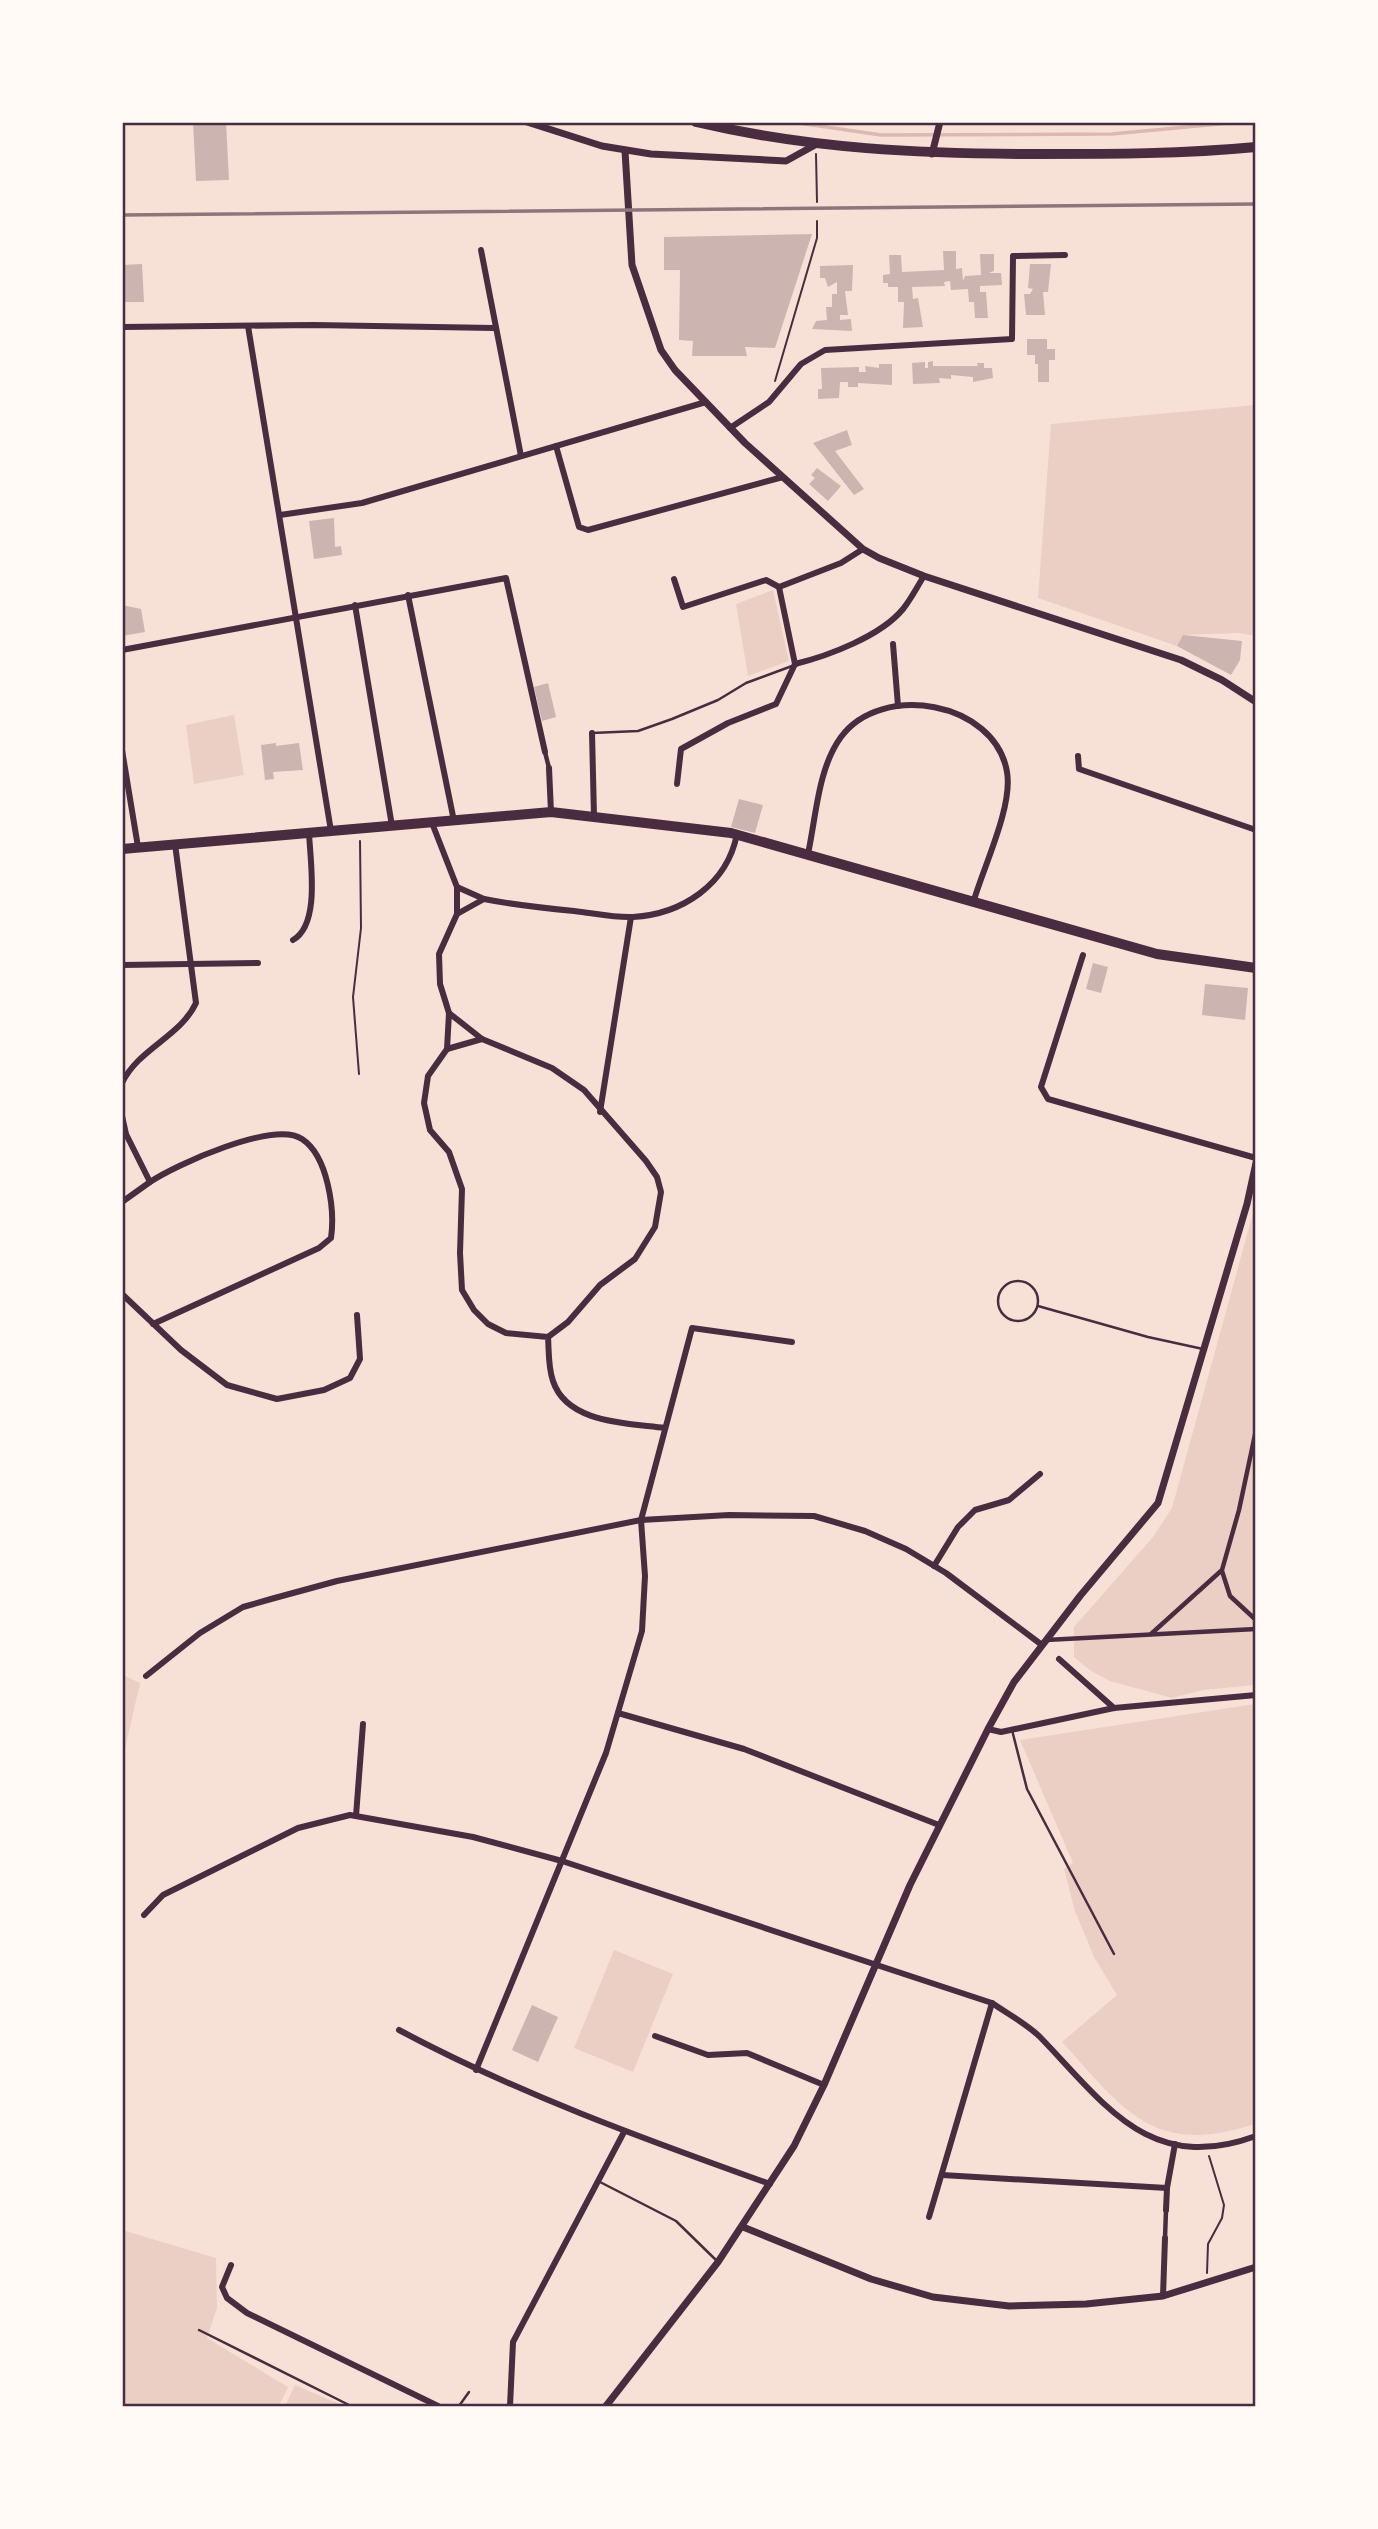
<svg xmlns="http://www.w3.org/2000/svg" width="1378" height="2529" font-family="Raleway,sans-serif">
  <style>
    .green { fill: #ebcfc5 }
    .lines { fill: none; stroke-linecap: round; stroke-linejoin: round }
    .stream { stroke: #dcb8b0; stroke-width: 3.5 }
    .building { fill: #ccb4b1 }
    .path { stroke: #4a2c40; stroke-width: 2 }
    .service { stroke: #4a2c40; stroke-width: 2.5 }
    .pedestrian { stroke: #4a2c40; stroke-width: 4.5 }
    .minor { stroke: #4a2c40; stroke-width: 6 }
    .tertiary { stroke: #4a2c40; stroke-width: 7 }
    .primary { stroke: #4a2c40; stroke-width: 10 }
    .trunk { stroke: #4a2c40; stroke-width: 10 }
    .rail { stroke: #8f747c; stroke-width: 3.5 }
    .neatline { fill: none; stroke: #4a2c40; stroke-width: 2.5 }
  </style>
  <rect width="100%" height="100%" fill="#f7e1d7"/>
  <g class="green">
    <path d="M 1255,405 L 1255,636 L 1240,633 L 1183,635 L 1177,646 L 1038,598 L 1051,424 Z"/>
    <path d="M 773,590 L 789,661 L 748,676 L 736,604 Z"/>
    <path d="M 234,715 L 244,775 L 194,784 L 186,725 Z"/>
    <path d="M 1255,1206 L 1255,1685 L 1203,1690 L 1172,1698 L 1110,1681 L 1091,1671 L 1074,1657 L 1074,1627 L 1153,1537 L 1172,1508 Z"/>
    <path d="M 123,1675 L 140,1683 L 123,1758 Z"/>
    <path d="M 1255,1704 L 1255,2124 C 1153,2157 1125,2111 1062,2042 L 1117,1995 L 1094,1957 L 1075,1911 L 1064,1869 L 1073,1863 L 1020,1740 Z"/>
    <path d="M 614,1950 L 673,1974 L 633,2072 L 574,2048 Z"/>
    <path d="M 122,2230 L 216,2258 L 217,2308 L 207,2338 L 288,2387 L 279,2406 L 123,2406 Z"/>
    <path d="M 295,2385 L 344,2406 L 285,2406 Z"/>
  </g>
  <g class="lines">
    <path class="stream" d="M 792,122 L 881,135 L 1112,134 L 1240,122"/>
  </g>
  <g class="building">
    <path d="M 193,122 L 226,122 L 229,180 L 196,181 Z"/>
    <path d="M 812,234 L 775,348 L 745,347 L 747,356 L 692,356 L 693,341 L 679,340 L 680,270 L 664,270 L 664,237 Z"/>
    <path d="M 943,251 L 956,251 L 956,269 L 962,268 L 963,281 L 965,276 L 981,275 L 980,254 L 994,254 L 994,271 L 989,273 L 1001,273 L 1002,285 L 980,286 L 980,292 L 986,292 L 988,318 L 975,318 L 974,302 L 969,302 L 968,289 L 951,290 L 950,281 L 944,282 L 945,286 L 912,287 L 913,299 L 918,298 L 923,327 L 903,328 L 904,302 L 898,302 L 898,287 L 888,287 L 888,283 L 883,283 L 883,275 L 890,274 L 889,255 L 901,255 L 902,272 L 944,270 Z"/>
    <path d="M 142,264 L 144,302 L 122,302 L 122,265 Z"/>
    <path d="M 1030,264 L 1051,264 L 1048,292 L 1043,292 L 1045,315 L 1026,315 L 1024,294 L 1030,294 L 1033,289 L 1028,288 Z"/>
    <path d="M 853,265 L 852,291 L 845,291 L 848,315 L 840,315 L 840,320 L 851,319 L 852,331 L 812,329 L 816,321 L 827,320 L 826,307 L 832,307 L 832,294 L 837,294 L 837,282 L 828,287 L 825,278 L 820,278 L 820,266 Z"/>
    <path d="M 1027,339 L 1047,339 L 1047,349 L 1055,349 L 1055,360 L 1049,360 L 1049,382 L 1038,382 L 1038,364 L 1035,364 L 1035,355 L 1027,355 Z"/>
    <path d="M 933,361 L 933,366 L 978,366 L 977,363 L 984,363 L 984,368 L 992,368 L 993,378 L 973,382 L 973,377 L 951,375 L 951,379 L 939,378 L 940,383 L 913,384 L 912,363 L 925,362 L 925,368 L 928,368 L 928,362 Z"/>
    <path d="M 879,364 L 892,364 L 892,385 L 858,383 L 858,387 L 848,387 L 848,382 L 840,382 L 839,398 L 818,399 L 818,389 L 822,389 L 821,368 L 859,367 L 859,372 L 866,372 L 865,366 L 879,368 Z"/>
    <path d="M 847,430 L 852,445 L 835,451 L 864,489 L 854,495 L 813,443 Z"/>
    <path d="M 817,468 L 841,486 L 828,501 L 809,484 L 815,478 L 811,475 Z"/>
    <path d="M 334,518 L 335,547 L 341,546 L 342,555 L 314,559 L 309,521 Z"/>
    <path d="M 122,605 L 141,609 L 145,632 L 122,636 Z"/>
    <path d="M 1183,635 L 1242,641 L 1240,660 L 1231,675 L 1177,646 Z"/>
    <path d="M 548,683 L 556,717 L 542,721 L 534,687 Z"/>
    <path d="M 276,743 L 276,746 L 299,743 L 303,770 L 273,772 L 274,779 L 265,780 L 261,745 Z"/>
    <path d="M 739,799 L 763,805 L 755,833 L 731,827 Z"/>
    <path d="M 1093,963 L 1108,967 L 1101,993 L 1086,989 Z"/>
    <path d="M 1205,984 L 1248,988 L 1245,1020 L 1202,1015 Z"/>
    <path d="M 532,2005 L 558,2017 L 538,2062 L 512,2050 Z"/>
  </g>
  <g class="lines">
    <g class="path">
      <path d="M 816,154 L 817,202"/>
      <path d="M 775,381 L 817,238 L 817,221"/>
      <path d="M 359,1074 L 353,997 L 361,928 L 360,841"/>
      <path d="M 1207,2273 L 1208,2244 L 1222,2218 L 1224,2205 L 1209,2156"/>
    </g>
    <g class="service">
      <path d="M 592,733 L 638,731 L 672,719 L 718,700 L 746,683 L 792,666"/>
      <circle cx="1018" cy="1301" r="20"/>
      <path d="M 1038,1306 L 1148,1337 L 1203,1349"/>
      <path d="M 1012,1730 L 1027,1789 L 1114,1954"/>
      <path d="M 600,2182 L 676,2221 L 718,2262"/>
      <path d="M 199,2330 L 351,2406"/>
      <path d="M 459,2406 L 469,2392"/>
    </g>
    <g class="pedestrian">
      <path d="M 545,752 L 549,768"/>
      <path d="M 1222,1571 L 1230,1596 L 1256,1620"/>
      <path d="M 1151,1634 L 1222,1570 L 1239,1510 L 1256,1430"/>
      <path d="M 1046,1640 L 1256,1629"/>
      <path d="M 1165,2238 L 1166,2210"/>
    </g>
    <g class="minor">
      <path d="M 481,250 L 521,456"/>
      <path d="M 248,326 L 331,831"/>
      <path d="M 122,327 L 314,325 L 494,328"/>
      <path d="M 730,428 L 769,402 L 801,364 L 825,350 L 1012,339 L 1013,256 L 1065,255"/>
      <path d="M 556,446 L 579,527 L 588,530 L 783,477"/>
      <path d="M 280,515 L 362,503 L 706,402"/>
      <path d="M 674,579 L 683,607 L 766,580 L 779,587 L 841,563 L 863,549"/>
      <path d="M 779,587 L 795,664"/>
      <path d="M 408,595 L 454,821"/>
      <path d="M 355,605 L 392,826"/>
      <path d="M 893,644 L 898,706"/>
      <path d="M 122,650 L 506,578 L 545,752"/>
      <path d="M 795,664 C 828,656 881,636 903,609 C 911,599 917,587 924,576"/>
      <path d="M 592,733 L 594,816"/>
      <path d="M 122,750 L 138,847"/>
      <path d="M 1078,756 L 1079,769 L 1256,830"/>
      <path d="M 549,768 L 551,812"/>
      <path d="M 677,784 L 681,749 L 728,723 L 776,704 L 795,664"/>
      <path d="M 432,823 L 457,887 L 457,914 L 439,954 L 440,984 L 449,1013 L 447,1049"/>
      <path d="M 808,854 C 816,817 818,768 841,737 C 881,682 995,701 1007,772 C 1013,806 984,866 974,900"/>
      <path d="M 457,887 L 484,899"/>
      <path d="M 457,914 L 484,899 C 514,905 543,908 574,911 C 593,913 614,918 633,917 C 682,914 727,885 737,834"/>
      <path d="M 293,940 C 321,924 310,861 309,832"/>
      <path d="M 1083,955 L 1041,1087 L 1048,1099 L 1256,1158"/>
      <path d="M 122,965 L 258,963"/>
      <path d="M 449,1013 L 482,1039"/>
      <path d="M 122,1083 C 138,1049 181,1036 196,1003 L 175,844"/>
      <path d="M 600,1112 L 631,917"/>
      <path d="M 122,1116 L 126,1134 L 150,1182 L 122,1202"/>
      <path d="M 150,1182 C 175,1165 274,1120 302,1139 C 328,1156 335,1210 331,1238 L 319,1248 L 153,1324"/>
      <path d="M 122,1294 L 181,1350 L 227,1385 L 277,1399 L 324,1390 L 350,1378 L 360,1359 L 357,1315"/>
      <path d="M 548,1337 L 568,1322 L 600,1285 L 635,1259 L 655,1227 L 661,1192 L 657,1177 L 646,1161 L 584,1090 L 552,1068 L 482,1039 L 447,1049 L 428,1076 L 424,1103 L 430,1130 L 449,1152 L 462,1189 L 460,1253 L 462,1290 L 474,1310 L 488,1324 L 506,1333 L 548,1337 C 549,1351 548,1367 553,1381 C 567,1424 629,1423 665,1428"/>
      <path d="M 934,1566 L 958,1527 L 975,1510 L 1009,1500 L 1040,1474"/>
      <path d="M 1059,1659 L 1114,1708"/>
      <path d="M 146,1676 L 200,1633 L 243,1607 L 271,1599 L 337,1581 L 641,1520 L 729,1515 L 814,1516 L 865,1531 L 906,1549 L 946,1573 L 1042,1645"/>
      <path d="M 618,1713 L 744,1749 L 939,1825"/>
      <path d="M 988,1729 L 1001,1732 L 1114,1708 L 1256,1695"/>
      <path d="M 356,1816 L 363,1724"/>
      <path d="M 144,1915 L 163,1895 L 298,1828 L 350,1815 L 473,1837 L 562,1861 L 992,2003 C 1008,2014 1027,2024 1040,2037 C 1105,2104 1149,2175 1256,2136"/>
      <path d="M 399,2030 C 517,2093 644,2139 770,2184"/>
      <path d="M 655,2036 L 708,2055 L 747,2053 L 824,2085"/>
      <path d="M 476,2070 L 606,1753 L 642,1631 L 645,1576 L 641,1520 L 692,1328 L 792,1342"/>
      <path d="M 942,2175 L 1167,2188"/>
      <path d="M 1166,2210 L 1167,2188 L 1175,2144"/>
      <path d="M 929,2217 L 992,2003"/>
      <path d="M 231,2265 L 222,2287 L 227,2298 L 247,2313 L 438,2406"/>
      <path d="M 1163,2296 L 1165,2238"/>
      <path d="M 510,2406 L 513,2342 L 624,2132"/>
    </g>
    <g class="tertiary">
      <path d="M 527,122 L 602,146 L 651,154 L 786,161 L 815,145"/>
      <path d="M 625,151 L 632,265 L 661,350 L 675,370 L 745,443 L 863,549 L 879,558 L 924,576 L 1181,660 L 1222,680 L 1256,702"/>
      <path d="M 932,154 L 940,122"/>
      <path d="M 743,2227 L 871,2279 L 933,2297 L 1009,2306 L 1086,2304 L 1163,2296 L 1256,2267"/>
      <path d="M 606,2406 L 718,2262 L 794,2146 L 824,2085 L 910,1885 L 988,1729 L 1014,1682 L 1080,1596 L 1158,1503 L 1247,1204 L 1256,1163"/>
    </g>
    <path class="primary" d="M 696,122 C 810,149 922,154 1038,154 C 1110,154 1183,154 1256,147"/>
    <path class="trunk" d="M 122,849 L 551,812 L 731,833 L 1157,954 L 1256,968"/>
    <path class="rail" d="M 122,215 L 1256,204"/>
  </g>
  <rect width="1378" height="2529" fill="none" stroke="#fffaf5" stroke-width="248"/>
  <rect x="124" y="124" width="1130" height="2281" class="neatline"/>
</svg>
